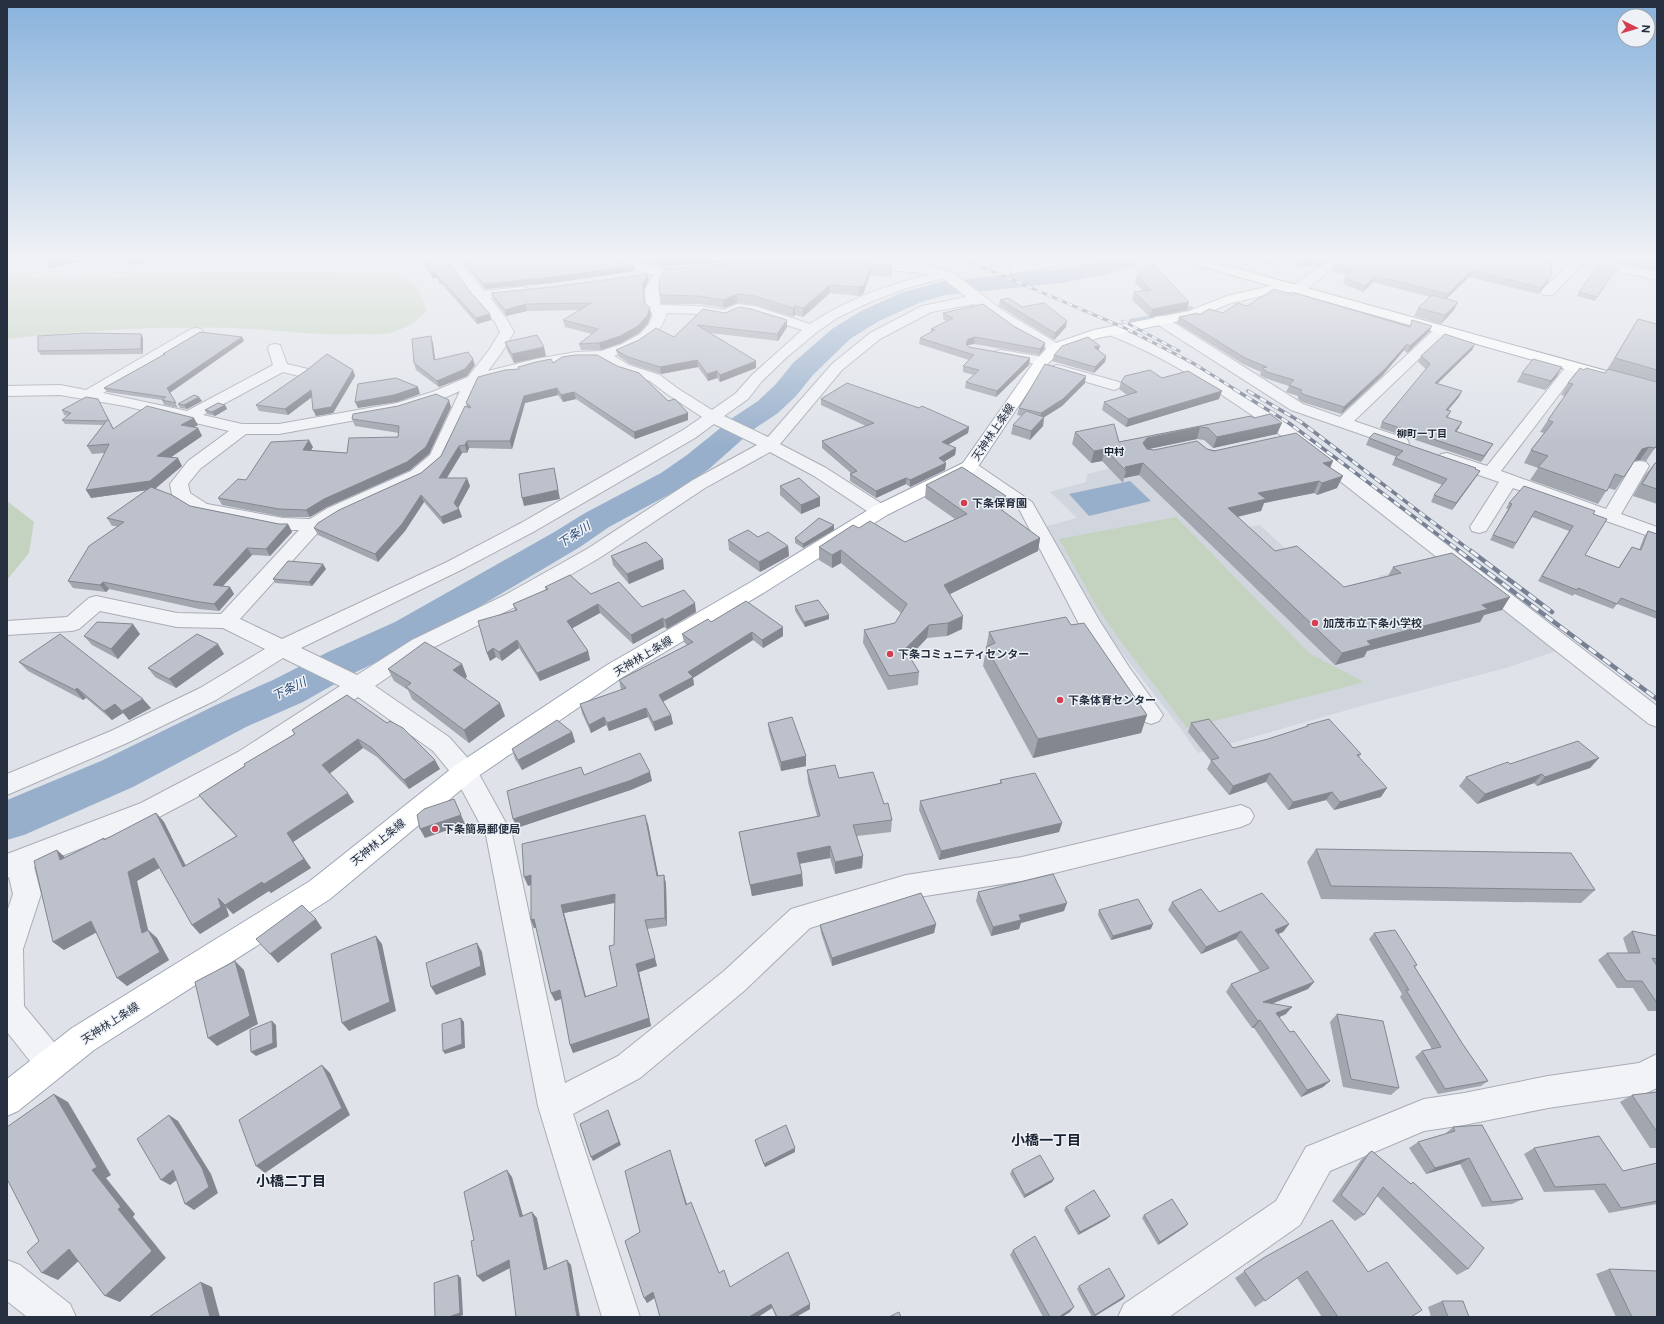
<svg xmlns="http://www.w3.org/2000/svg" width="1664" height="1324" font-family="'Public Sans','Noto Sans JP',sans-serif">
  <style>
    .built { fill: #d1d5de }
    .green { fill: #c4d3c0 }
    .water { fill: #98afcb }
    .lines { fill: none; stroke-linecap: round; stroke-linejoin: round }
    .stream { stroke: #98afcb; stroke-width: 4.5 }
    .river { fill: #98afcb; fill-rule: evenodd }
    .minor-casing { stroke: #a8adb7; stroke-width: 2 }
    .major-casing { stroke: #9ea6b5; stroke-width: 2 }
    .highway-casing { stroke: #868fa0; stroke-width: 2 }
    .minor { fill: #f2f3f7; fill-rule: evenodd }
    .major { fill: #fff; fill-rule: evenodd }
    .highway { fill: #fff; fill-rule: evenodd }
    .rail-far2-casing { stroke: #788193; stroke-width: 3 }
    .rail-far1-casing { stroke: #788193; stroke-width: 3.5 }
    .rail-casing { stroke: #788193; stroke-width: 4.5 }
    .rail-far2 { stroke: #eef2f6; stroke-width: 2; stroke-dasharray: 5.5; stroke-linecap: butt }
    .rail-far1 { stroke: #eef2f6; stroke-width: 2.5; stroke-dasharray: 7; stroke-linecap: butt }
    .rail { stroke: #eef2f6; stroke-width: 3; stroke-dasharray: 9; stroke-linecap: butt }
    .wall { fill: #a2a6af; fill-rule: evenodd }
    .shaded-wall { fill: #84878f }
    .building { fill: #bcc1cc; stroke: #84878f; fill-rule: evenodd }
    .poi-dot { fill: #d43e50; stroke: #eef2f6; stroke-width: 1.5 }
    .labels { text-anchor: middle; stroke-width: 3; stroke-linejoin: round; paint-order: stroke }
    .far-neighbourhood-label { font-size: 10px; font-weight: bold; fill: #192131; stroke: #eef2f6 }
    .street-label { font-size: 11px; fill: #273041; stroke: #eef2f6 }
    .poi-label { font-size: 11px; font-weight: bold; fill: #273041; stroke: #eef2f6; text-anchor: start }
    .water-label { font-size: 12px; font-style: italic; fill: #304d76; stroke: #eef2f6 }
    .near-neighbourhood-label { font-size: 14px; font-weight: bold; fill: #192131; stroke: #eef2f6 }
  </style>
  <rect width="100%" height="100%" fill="#dfe3e9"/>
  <path class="built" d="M 1128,464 L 1240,528 L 1260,525 L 1336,595 L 1383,582 L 1378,576 L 1449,560 L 1562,649 L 1506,668 L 1365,705 L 1198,753 L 1181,729 L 1112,640 L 1088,605 L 1053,542 L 1047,526 L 1077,518 L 1050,492 L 1086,482 L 1087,474 Z"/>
  <g class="green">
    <path d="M 228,271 L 322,272 L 399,276 L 416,285 L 427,310 C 418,322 404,329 389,333 C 381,335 371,334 362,334 C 317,336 273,329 228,328 C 155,326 80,331 7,339 L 7,276 C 80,283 155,276 228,271 Z"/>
    <path d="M 7,501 L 34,522 L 29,553 L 7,580 Z"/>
    <path d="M 1176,517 L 1309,653 L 1364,682 L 1187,728 L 1118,638 L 1095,604 L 1059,539 Z"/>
  </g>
  <path class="water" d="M 1130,481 L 1151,501 L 1089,516 L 1069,494 Z"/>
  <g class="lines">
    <path class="stream" d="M 1131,321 L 1177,313 L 1191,308"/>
    <path class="river" d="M 1106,260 L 1138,260 L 1135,265 L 1107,274 L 1061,283 L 945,295 L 919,303 L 879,321 L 850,339 L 813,375 L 796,396 L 778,413 L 754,429 L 709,469 L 683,487 L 609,527 L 580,547 L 423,640 L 356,672 L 303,702 L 246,727 L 133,787 L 24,835 L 7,840 L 7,800 L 101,761 L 216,705 L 273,680 L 328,652 L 395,622 L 556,531 L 585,513 L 661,473 L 687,455 L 734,417 L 758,401 L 776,384 L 793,363 L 832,329 L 861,311 L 901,293 L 943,281 L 1061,269 Z"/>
    <defs>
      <g id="minor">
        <path d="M 447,260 L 459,260 L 484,291 L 522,287 L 527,288 L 529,291 L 527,294 L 522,295 L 490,298 L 506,318 L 514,332 L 502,352 L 488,371 L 536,359 L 576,352 L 601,351 L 622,344 L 640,334 L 649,324 L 653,314 L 646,309 L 645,289 L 654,275 L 612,263 L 610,260 L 628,260 L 665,270 L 667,273 L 659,289 L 660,305 L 700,306 L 724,310 L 737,304 L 755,306 L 810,324 C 847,299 888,285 931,274 L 901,271 L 863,271 L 859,270 L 857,267 L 859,264 C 881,259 934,263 955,274 L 1002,310 L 1060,345 L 1062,348 L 1060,351 L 1055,352 L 1050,351 L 1011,328 L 974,304 L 931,312 L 880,339 L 842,370 L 780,444 L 826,468 L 887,507 L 889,511 L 887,515 L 880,517 L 873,515 L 814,476 L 770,452 L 705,488 L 601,557 L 519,605 L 428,650 L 375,686 L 449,737 L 474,765 L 512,834 L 565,1083 L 618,1056 L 724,971 L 791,909 L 906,875 L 1022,857 L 1241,805 L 1250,809 L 1254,816 L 1250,823 L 1241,827 L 1022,881 L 906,899 L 810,928 L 744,991 L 640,1078 L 573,1114 L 640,1317 L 602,1317 L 538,1106 L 486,835 L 456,779 L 433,751 L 358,697 L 256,766 L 159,817 L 34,867 L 41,894 L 23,949 L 24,1006 L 63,1053 L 68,1064 L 63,1075 L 52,1080 L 41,1075 L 7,1032 L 7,912 L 13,894 L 9,877 L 7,878 L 7,854 L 141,803 L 238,752 L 340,686 L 283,658 L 216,700 L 127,743 L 7,795 L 7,774 L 111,731 L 200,688 L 265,649 L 223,628 L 177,627 L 100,611 L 79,629 L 72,631 L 7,635 L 7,621 L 67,617 L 89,598 L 96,596 L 177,613 L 221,614 L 299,530 L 283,530 L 195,512 L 175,499 L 172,495 L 170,484 L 188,461 L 229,431 L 125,406 L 60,395 L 7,396 L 7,386 L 60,385 L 86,390 L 191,329 L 196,328 L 201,329 L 203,332 L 201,335 L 103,393 L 187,411 L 273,365 L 268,348 L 270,345 L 275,344 L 280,345 L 287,364 L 308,369 L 311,372 L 308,375 L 303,377 L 283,372 L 203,415 L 242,424 L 279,424 L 397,403 L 432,392 L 468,377 L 489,350 L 500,332 L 495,322 L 474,298 ZM 943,278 L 966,297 L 922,306 L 870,333 L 832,364 L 768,437 L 724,416 L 748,399 L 762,381 L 787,357 L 817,332 L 837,318 L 870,302 L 907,288 ZM 739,312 L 752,314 L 802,330 L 752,375 L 736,393 L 712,410 L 677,388 L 660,375 L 629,365 L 614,356 C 639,348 658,340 667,313 L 700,314 L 726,318 ZM 576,360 L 599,360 L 619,371 L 650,381 L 667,394 L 702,417 L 683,430 L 521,523 L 447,562 L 282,639 L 240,619 L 321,529 L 342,516 L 423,479 L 443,462 L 479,383 L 537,367 ZM 460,391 L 430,455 L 411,471 L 328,508 L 310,519 L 283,518 L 207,504 L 190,493 L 188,484 L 200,469 L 246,434 L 279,434 L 400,412 L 444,398 ZM 714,424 L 757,445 L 693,480 L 587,549 L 505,595 L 412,640 L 357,675 L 301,648 L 461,570 L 535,531 L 695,438 Z"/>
        <path d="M 1049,260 L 1075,260 L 1073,263 L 1069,264 L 1014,273 L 1010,272 L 1008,269 L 1010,266 L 1014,265 Z"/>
        <path d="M 1330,260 L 1343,260 L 1304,291 L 1294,291 L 1292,288 L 1294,285 Z"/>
        <path d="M 1573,260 L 1600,260 L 1657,272 L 1657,280 L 1583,263 L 1553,295 L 1543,295 L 1541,292 L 1543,289 Z"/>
        <path d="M 1160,316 L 1165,317 L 1303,404 L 1340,417 L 1437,327 L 1442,326 L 1447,327 L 1449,330 L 1354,421 L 1407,439 L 1409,443 L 1407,447 L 1401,448 L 1291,410 L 1155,323 L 1153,320 L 1155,317 Z"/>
        <path d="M 1111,327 C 1132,332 1151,343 1170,353 C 1215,376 1258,405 1301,433 L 1657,706 L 1657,727 L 1649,724 L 1289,441 C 1232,401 1172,358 1106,334 L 1104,331 L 1106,328 Z"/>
        <path d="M 1001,350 L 1043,357 L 1048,358 L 1050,361 L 1048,364 L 1043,365 L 996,357 L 994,354 L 996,351 Z"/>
        <path d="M 1573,363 L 1578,364 L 1580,367 L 1501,471 L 1606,509 L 1634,462 L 1640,461 L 1646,462 L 1649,466 L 1621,514 L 1657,527 L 1657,539 L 1513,488 L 1486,531 L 1479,533 L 1472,531 L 1470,527 L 1499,482 L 1441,462 L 1438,458 L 1441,454 L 1447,453 L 1487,466 L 1568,364 Z"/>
        <path d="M 1058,365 L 1119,382 L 1122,385 L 1119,388 L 1114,390 L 1053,372 L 1051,369 L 1053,366 Z"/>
        <path d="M 969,462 L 975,463 L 1032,502 L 1099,620 L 1129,667 L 1159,709 L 1163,715 L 1159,721 L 1151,724 L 1143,721 L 1113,679 L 1078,622 L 1019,509 L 963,471 L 960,467 L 963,463 Z"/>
        <path d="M 1657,1054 L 1657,1088 L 1644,1094 L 1548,1108 L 1464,1125 L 1424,1131 L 1330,1171 L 1300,1225 L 1169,1317 L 1118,1317 L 1124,1304 L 1276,1201 L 1306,1147 L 1424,1099 L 1464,1093 L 1548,1076 L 1639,1063 Z"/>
        <path d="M 7,1260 L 20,1265 L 70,1304 L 76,1317 L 27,1317 L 7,1301 Z"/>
      </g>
      <path id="major" d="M 1299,284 L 1304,285 L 1306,288 L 1304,291 L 1274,293 L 1231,303 L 1198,317 L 1098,338 L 1060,351 L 1044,368 L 975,471 L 887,515 L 765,592 L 623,677 L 474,779 L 330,899 L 94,1050 L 18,1111 L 7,1116 L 7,1079 L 72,1028 L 310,881 L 456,765 L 607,665 L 751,582 L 873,507 L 963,463 L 1034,362 L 1050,345 L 1094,330 L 1189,311 L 1227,296 L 1274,285 Z"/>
      <path id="highway" d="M 1188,260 L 1206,260 L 1657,385 L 1657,395 L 1190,263 Z"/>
    </defs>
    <use href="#minor" class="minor-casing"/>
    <use href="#major" class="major-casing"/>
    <use href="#highway" class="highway-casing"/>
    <use href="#minor" class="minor"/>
    <use href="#major" class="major"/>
    <use href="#highway" class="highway"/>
    <defs>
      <g id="rail-far2">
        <path d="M 966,260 L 1125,328 L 1193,363 L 1236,390"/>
        <path d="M 1123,321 L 1179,351"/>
      </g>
      <g id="rail-far1">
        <path d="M 1234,389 L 1289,423 L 1461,552"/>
        <path d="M 1248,391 L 1301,422 L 1472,552"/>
      </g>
      <g id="rail">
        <path d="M 1459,551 L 1657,699"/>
        <path d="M 1471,551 L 1552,612"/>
      </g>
    </defs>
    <use href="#rail-far2" class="rail-far2-casing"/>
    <use href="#rail-far1" class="rail-far1-casing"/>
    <use href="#rail" class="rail-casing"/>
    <use href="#rail-far2" class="rail-far2"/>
    <use href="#rail-far1" class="rail-far1"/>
    <use href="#rail" class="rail"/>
  </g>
  <g class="wall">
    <path d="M 422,260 L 447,260 L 471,293 L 490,314 L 491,320 L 477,324 L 441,283 L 440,284 L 437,278 L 433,278 Z"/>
    <path d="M 461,260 L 612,260 L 634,266 L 635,271 L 553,283 L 485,289 Z"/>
    <path d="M 632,260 L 749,260 L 660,267 Z"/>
    <path d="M 859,260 L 913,260 L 912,263 L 897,261 L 896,263 L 859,261 Z"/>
    <path d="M 1257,260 L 1276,260 L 1277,261 L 1275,267 Z"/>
    <path d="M 1285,260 L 1328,260 L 1318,267 L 1310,265 L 1303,267 Z"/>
    <path d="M 1341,260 L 1560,260 L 1559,261 L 1552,260 L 1548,282 L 1538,294 L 1469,277 L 1447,298 L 1454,310 L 1441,324 L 1414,316 L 1418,308 L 1430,297 L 1373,282 L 1363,292 L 1343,284 L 1345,278 L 1348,275 L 1332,271 L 1334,265 Z"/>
    <path d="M 1605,260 L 1657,260 L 1657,270 Z"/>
    <path d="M 892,265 L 892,274 L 890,277 L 870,275 L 863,294 L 859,296 L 830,293 L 803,317 L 795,315 L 793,317 L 755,305 L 737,303 L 724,308 L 700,304 L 661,304 L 659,281 Z"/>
    <path d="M 1614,272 L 1595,301 L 1577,296 L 1579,292 Z"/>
    <path d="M 1137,275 L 1189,302 L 1187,310 L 1150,317 L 1132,300 L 1134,292 L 1143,291 L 1135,283 Z"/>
    <path d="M 649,280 L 644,289 L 644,303 L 651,315 L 648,323 L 639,333 L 621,343 L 601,350 L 581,350 L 579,344 L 592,334 L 565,327 L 563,320 L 580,310 L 527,311 L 506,316 L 493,299 L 491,293 Z"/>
    <path d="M 1293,295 L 1410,326 L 1412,320 L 1432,326 L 1429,332 L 1407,353 L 1404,350 L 1382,376 L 1341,414 L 1302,402 L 1298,399 L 1298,396 L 1286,392 L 1289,386 L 1265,378 L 1260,375 L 1261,372 L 1243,364 L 1177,323 L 1179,317 L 1199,315 L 1223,313 L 1247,306 Z"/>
    <path d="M 1000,300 L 1066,327 L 1054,340 L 999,306 Z"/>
    <path d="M 703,309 L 787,327 L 778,341 L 710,333 L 756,368 L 720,382 L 717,378 L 708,381 L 698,367 L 661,374 L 630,364 L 618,356 L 616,350 L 674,337 Z"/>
    <path d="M 943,313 L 1015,327 L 1045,343 L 1044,349 L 1039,355 L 974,344 L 968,345 L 969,347 L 1030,358 L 1029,365 L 996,397 L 965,388 L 966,382 L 974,375 L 963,372 L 963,366 L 969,360 L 919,344 L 920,338 L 931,332 L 931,329 L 947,321 L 943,319 Z"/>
    <path d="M 1638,319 L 1657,324 L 1657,445 L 1655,448 L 1646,461 L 1640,460 L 1634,461 L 1624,477 L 1615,490 L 1608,488 L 1598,504 L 1530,480 L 1538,468 L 1524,463 L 1531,450 L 1544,433 L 1540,432 L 1548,420 L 1565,396 L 1561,395 L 1568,383 L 1605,373 Z"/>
    <path d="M 141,334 L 143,338 L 143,354 L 41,355 L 38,351 Z"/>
    <path d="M 242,337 L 244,341 L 170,393 L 178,408 L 164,405 L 162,400 L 107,392 L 104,388 L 163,355 L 163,354 Z"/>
    <path d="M 505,342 L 546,356 L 514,363 L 507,350 Z"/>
    <path d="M 433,343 L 435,360 L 475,365 L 467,376 L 439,387 L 416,370 L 414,363 Z"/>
    <path d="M 1475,344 L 1472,350 L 1437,383 L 1462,391 L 1459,397 L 1448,410 L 1451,411 L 1448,417 L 1459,428 L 1456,432 L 1493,444 L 1481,462 L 1380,428 L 1382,422 L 1426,369 L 1418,362 L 1421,356 Z"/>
    <path d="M 1098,351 L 1106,356 L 1105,362 L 1094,373 L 1052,361 L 1054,355 Z"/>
    <path d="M 553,363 L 688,420 L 635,439 L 576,399 L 563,402 L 558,395 L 525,403 L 512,449 L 469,448 L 467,453 L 462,453 L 446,478 L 470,486 L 458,508 L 459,509 L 462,517 L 443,524 L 424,502 L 405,531 L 378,562 L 318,535 L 314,528 L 421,473 L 441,456 L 467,407 L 466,403 L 518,369 L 518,367 Z"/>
    <path d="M 353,370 L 355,376 L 333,413 L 316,416 L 312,397 L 288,415 L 259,411 L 256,405 Z"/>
    <path d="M 1522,373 L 1557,376 L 1545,390 L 1517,382 Z"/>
    <path d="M 1162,378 L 1219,399 L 1126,427 L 1102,410 L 1104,402 L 1127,395 L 1119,389 L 1121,382 Z"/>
    <path d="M 1085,383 L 1062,406 L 1044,417 L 1043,426 L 1030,440 L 1011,434 L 1013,425 L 1022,416 L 1017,415 L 1019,408 Z"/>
    <path d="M 821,399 L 969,427 L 968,433 L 948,445 L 956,448 L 955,455 L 944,462 L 946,463 L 945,470 L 910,487 L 906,484 L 876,498 L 850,481 L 850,474 L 851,473 L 822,448 L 822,441 L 866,426 L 821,405 Z"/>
    <path d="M 202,401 L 187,409 L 180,408 L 178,404 Z"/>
    <path d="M 100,403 L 114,429 L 198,425 L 194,427 L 198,428 L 202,436 L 170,458 L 182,466 L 155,488 L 190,506 L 279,524 L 288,524 L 292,532 L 270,556 L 252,555 L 223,586 L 230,587 L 234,594 L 219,611 L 199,609 L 109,589 L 106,592 L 73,588 L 68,581 L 117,526 L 112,526 L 107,518 L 147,490 L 91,498 L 105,453 L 92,454 L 87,446 L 103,425 L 65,424 L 62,420 L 68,416 L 64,415 L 62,410 Z"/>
    <path d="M 225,405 L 227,409 L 215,416 L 207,414 L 205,410 Z"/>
    <path d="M 451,407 L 429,454 L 410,470 L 327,507 L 310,517 L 283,517 L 222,505 L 218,498 L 246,480 L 313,447 L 311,450 L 347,453 L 398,437 L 399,433 L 355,426 L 352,419 Z"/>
    <path d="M 1251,416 L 1277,434 L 1213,448 L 1204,440 L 1197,439 L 1148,449 L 1154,450 L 1207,449 L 1330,468 L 1337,488 L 1317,495 L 1314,493 L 1264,503 L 1261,511 L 1238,517 L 1275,551 L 1344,587 L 1388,576 L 1393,567 L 1502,610 L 1484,615 L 1480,622 L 1367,651 L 1364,657 L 1335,665 L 1139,475 L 1124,478 L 1123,483 L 1102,461 L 1091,463 L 1072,444 L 1075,432 L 1119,442 Z"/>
    <path d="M 1369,438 L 1475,469 L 1480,471 L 1476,477 L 1452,510 L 1431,502 L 1434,495 L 1442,485 L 1392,465 L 1395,458 L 1397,457 L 1366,445 Z"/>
    <path d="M 1655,463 L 1657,463 L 1657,504 L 1633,496 L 1645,475 Z"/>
    <path d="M 926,485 L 1006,496 L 1004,509 L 1001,510 L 1040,538 L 1038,551 L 950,594 L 962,629 L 947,636 L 927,638 L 910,657 L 919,672 L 918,685 L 888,690 L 863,643 L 864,630 L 895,623 L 901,613 L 841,563 L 832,568 L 819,560 L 819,547 L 859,528 L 905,542 L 955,519 L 925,498 Z"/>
    <path d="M 780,486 L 820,497 L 820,506 L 801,514 L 780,495 Z"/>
    <path d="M 1509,503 L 1593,514 L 1585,555 L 1618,568 L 1632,547 L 1639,550 L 1644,537 L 1648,531 L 1657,534 L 1657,619 L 1617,604 L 1613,609 L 1574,594 L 1573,596 L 1538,581 L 1569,531 L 1532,517 L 1513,549 L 1490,540 L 1508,509 L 1506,508 Z"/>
    <path d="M 834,530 L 803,548 L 795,543 L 795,538 Z"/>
    <path d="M 758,537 L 788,546 L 789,556 L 760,572 L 729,550 L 728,540 Z"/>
    <path d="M 611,556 L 664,569 L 629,584 L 613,565 Z"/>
    <path d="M 326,569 L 312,586 L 275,583 L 273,579 Z"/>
    <path d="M 545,587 L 591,594 L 642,607 L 696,612 L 667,629 L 664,627 L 633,644 L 600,613 L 572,628 L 588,651 L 590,660 L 540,681 L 519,648 L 502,661 L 496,657 L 490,661 L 487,653 L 515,610 L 513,604 L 546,590 Z"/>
    <path d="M 795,606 L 829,615 L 829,619 L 805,627 L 795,611 Z"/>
    <path d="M 711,622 L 783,636 L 763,648 L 753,640 L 693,678 L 694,685 L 663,702 L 671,715 L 673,724 L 655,731 L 648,717 L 609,731 L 606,725 L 591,733 L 582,713 L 580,704 L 621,690 L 619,680 L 687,645 L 684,642 L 682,634 Z"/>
    <path d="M 1071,625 L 1147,715 L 1141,733 L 1033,758 L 983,666 L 989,632 Z"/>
    <path d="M 140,634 L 118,659 L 92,645 L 84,636 Z"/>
    <path d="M 224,654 L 176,688 L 155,677 L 148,668 Z"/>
    <path d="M 19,662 L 151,708 L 129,720 L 123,713 L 112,720 L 86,698 L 83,700 L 28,671 Z"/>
    <path d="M 462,664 L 467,677 L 465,678 L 505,716 L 469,743 L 412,699 L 408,690 L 394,681 L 388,669 Z"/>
    <path d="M 347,695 L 440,769 L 409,789 L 377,757 L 363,748 L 329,773 L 354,802 L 293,842 L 311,868 L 271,893 L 269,891 L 233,914 L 226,907 L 229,916 L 200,934 L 192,925 L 160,868 L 137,881 L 148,930 L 157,938 L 169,960 L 127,986 L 96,932 L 64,950 L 53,942 L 65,857 L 104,838 L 105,840 L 156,813 L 164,822 L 185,866 L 236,836 L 206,804 L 199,795 L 294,734 L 292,730 Z"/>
    <path d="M 768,723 L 806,766 L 781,771 L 769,732 Z"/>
    <path d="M 1191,723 L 1233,748 L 1268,739 L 1305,727 L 1307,725 L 1361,754 L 1359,757 L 1381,797 L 1334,810 L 1326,800 L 1288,810 L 1266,782 L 1229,795 L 1207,769 L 1211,761 L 1188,732 Z"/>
    <path d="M 572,732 L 575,742 L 522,770 L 515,759 L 512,749 Z"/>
    <path d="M 1599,758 L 1590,768 L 1537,786 L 1534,783 L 1477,804 L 1459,786 L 1466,777 L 1510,764 Z"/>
    <path d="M 807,770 L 839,778 L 884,804 L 892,820 L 891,832 L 857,836 L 863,856 L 862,868 L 835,874 L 830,858 L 800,864 L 802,874 L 803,886 L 752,896 L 741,843 L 739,832 L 817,816 L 808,782 Z"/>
    <path d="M 1000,780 L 1062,823 L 1059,832 L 939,860 L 919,810 L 920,801 L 1000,783 Z"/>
    <path d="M 648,824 L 658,876 L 664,875 L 666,884 L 667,926 L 647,929 L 657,966 L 639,972 L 651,1026 L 573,1053 L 570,1045 L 561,999 L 555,1001 L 551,993 L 536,928 L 534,928 L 531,920 L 531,885 L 528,886 ZM 615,903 L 617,986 L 586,996 L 564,913 Z"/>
    <path d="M 1316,849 L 1595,890 L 1581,903 L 1321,899 L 1307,862 Z"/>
    <path d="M 978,892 L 1064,911 L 1021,923 L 1019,929 L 991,936 L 976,901 Z"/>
    <path d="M 1172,902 L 1219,912 L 1289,924 L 1283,932 L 1278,934 L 1314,982 L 1308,989 L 1272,1004 L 1286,1014 L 1279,1017 L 1290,1032 L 1330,1081 L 1323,1087 L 1301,1097 L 1254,1028 L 1252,1028 L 1226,992 L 1231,984 L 1260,972 L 1236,939 L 1201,954 L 1168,910 Z"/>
    <path d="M 1099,910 L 1151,929 L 1111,940 L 1098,915 Z"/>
    <path d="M 936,924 L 934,933 L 832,966 L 821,933 L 820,925 Z"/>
    <path d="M 1632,931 L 1657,936 L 1657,1011 L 1648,1011 L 1633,988 L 1617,988 L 1598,960 L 1607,953 L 1628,953 L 1623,938 Z"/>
    <path d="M 1374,933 L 1417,965 L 1415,967 L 1462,1043 L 1488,1081 L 1481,1086 L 1438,1094 L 1415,1057 L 1422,1051 L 1432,1049 L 1400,997 L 1402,994 L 1369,939 Z"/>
    <path d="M 1337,1014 L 1399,1088 L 1391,1095 L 1343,1087 L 1330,1022 Z"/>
    <path d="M 1657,1092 L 1657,1148 L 1650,1148 L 1620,1102 L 1632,1095 Z"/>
    <path d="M 1453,1127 L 1523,1199 L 1512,1204 L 1482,1207 L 1460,1164 L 1426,1174 L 1409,1148 L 1418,1142 L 1445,1134 Z"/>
    <path d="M 755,1140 L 795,1152 L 765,1167 L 756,1144 Z"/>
    <path d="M 1534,1148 L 1623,1171 L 1657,1163 L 1657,1204 L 1609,1213 L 1594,1190 L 1544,1192 L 1524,1154 Z"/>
    <path d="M 670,1150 L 687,1204 L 719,1273 L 730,1287 L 810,1309 L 796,1317 L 776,1317 L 772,1308 L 758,1317 L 660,1317 L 655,1298 L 647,1303 L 640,1232 Z"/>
    <path d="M 1369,1153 L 1411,1184 L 1413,1182 L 1468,1269 L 1457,1275 L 1377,1196 L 1364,1215 L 1355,1221 L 1332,1201 L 1361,1160 Z"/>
    <path d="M 1012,1170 L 1054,1179 L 1052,1182 L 1024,1198 L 1010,1174 Z"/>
    <path d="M 1066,1207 L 1107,1219 L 1078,1235 L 1064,1210 Z"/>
    <path d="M 1144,1215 L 1188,1224 L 1185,1227 L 1158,1245 L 1142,1218 Z"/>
    <path d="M 1013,1250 L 1070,1312 L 1062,1317 L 1043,1317 L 1010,1255 Z"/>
    <path d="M 1265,1257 L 1368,1272 L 1411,1317 L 1322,1317 L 1297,1278 L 1255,1307 L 1235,1278 Z"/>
    <path d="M 1609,1269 L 1657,1317 L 1616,1317 L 1596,1274 Z"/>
    <path d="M 1079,1286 L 1125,1296 L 1123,1299 L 1094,1317 L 1092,1317 L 1077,1289 Z"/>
    <path d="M 1442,1301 L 1469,1317 L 1431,1317 L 1428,1307 Z"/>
  </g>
  <g class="shaded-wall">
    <path d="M 44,260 L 86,260 L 49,268 Z"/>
    <path d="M 128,260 L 156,260 L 131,266 Z"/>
    <path d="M 690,260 L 749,260 L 660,267 L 659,262 Z"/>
    <path d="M 1311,260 L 1312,260 L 1310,265 L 1303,267 L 1305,261 Z"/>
    <path d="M 1322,260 L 1328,260 L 1318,267 L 1320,261 Z"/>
    <path d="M 892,265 L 892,274 L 890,277 L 891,268 Z"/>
    <path d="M 634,266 L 635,271 L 553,283 L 485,289 L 483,284 Z"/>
    <path d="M 871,267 L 870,275 L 863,294 L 859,296 L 859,287 Z"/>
    <path d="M 1472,270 L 1469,277 L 1445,300 L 1448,294 Z"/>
    <path d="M 435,272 L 437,278 L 433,278 L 431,273 Z"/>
    <path d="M 648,274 L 649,280 L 644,289 L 644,309 L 643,283 Z"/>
    <path d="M 1376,276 L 1373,282 L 1363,292 L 1365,286 Z"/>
    <path d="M 1551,276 L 1548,282 L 1538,294 L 1541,288 Z"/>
    <path d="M 438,278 L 440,278 L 441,283 L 440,284 Z"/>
    <path d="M 830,285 L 830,293 L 803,317 L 803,308 Z"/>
    <path d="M 737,294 L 737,303 L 724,308 L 723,300 Z"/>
    <path d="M 1189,302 L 1187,310 L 1150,317 L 1152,309 Z"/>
    <path d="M 1458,302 L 1454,310 L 1441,324 L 1445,315 Z"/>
    <path d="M 526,304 L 527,311 L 506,316 L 505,310 Z"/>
    <path d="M 795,306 L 795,315 L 793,317 L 793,308 Z"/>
    <path d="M 650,308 L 651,315 L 648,323 L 639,333 L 621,343 L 601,350 L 599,343 Z"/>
    <path d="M 490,314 L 491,320 L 477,324 L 476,318 Z"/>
    <path d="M 787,320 L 787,327 L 778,341 L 777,334 Z"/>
    <path d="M 1067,321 L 1066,327 L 1054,340 L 1055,333 Z"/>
    <path d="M 1432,326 L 1429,332 L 1407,353 L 1410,346 Z"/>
    <path d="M 141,334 L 143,338 L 143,354 L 141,349 Z"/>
    <path d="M 431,336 L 433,343 L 436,367 L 434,360 Z"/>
    <path d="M 242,337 L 244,341 L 169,393 L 167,388 Z"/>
    <path d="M 975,337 L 974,344 L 968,345 L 966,344 L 968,339 Z"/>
    <path d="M 1045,343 L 1044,349 L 1039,355 L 1040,349 Z"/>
    <path d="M 1407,344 L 1404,350 L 1382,376 L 1341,414 L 1344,407 Z"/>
    <path d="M 1475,344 L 1472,350 L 1432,389 L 1435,383 Z"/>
    <path d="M 1100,346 L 1098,352 L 1094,347 Z"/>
    <path d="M 544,347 L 546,356 L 514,363 L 512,354 Z"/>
    <path d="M 1106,356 L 1105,362 L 1094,373 L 1095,367 Z"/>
    <path d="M 1030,358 L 1029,365 L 996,397 L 997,391 Z"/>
    <path d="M 473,359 L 475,365 L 467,376 L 439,387 L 437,381 Z"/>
    <path d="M 697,360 L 698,367 L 661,374 L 660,367 Z"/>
    <path d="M 756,361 L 756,368 L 720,382 L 720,375 Z"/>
    <path d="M 1562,367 L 1557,376 L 1545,390 L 1551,381 Z"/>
    <path d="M 353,370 L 355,376 L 333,413 L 316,416 L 313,410 Z"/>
    <path d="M 717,371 L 717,378 L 708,381 L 707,374 Z"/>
    <path d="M 1086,376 L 1085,383 L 1062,406 L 1040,420 L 1041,413 Z"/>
    <path d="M 418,387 L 420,394 L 397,402 L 358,408 L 355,402 Z"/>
    <path d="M 557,388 L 558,395 L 525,403 L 512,449 L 510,441 L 524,396 Z"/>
    <path d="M 311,390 L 313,396 L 288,415 L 285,409 Z"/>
    <path d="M 1222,391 L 1219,399 L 1126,427 L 1128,419 Z"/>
    <path d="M 1462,391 L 1459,397 L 1443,416 L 1446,410 Z"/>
    <path d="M 574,392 L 576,399 L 563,402 L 561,395 Z"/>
    <path d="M 199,397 L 202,401 L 187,409 L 184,405 Z"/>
    <path d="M 449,400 L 451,407 L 429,454 L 410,470 L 327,507 L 310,517 L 306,510 Z"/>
    <path d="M 225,405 L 227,409 L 215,416 L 212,412 Z"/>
    <path d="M 688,413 L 688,420 L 635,439 L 634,432 Z"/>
    <path d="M 1044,417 L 1043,426 L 1030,440 L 1031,431 Z"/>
    <path d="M 194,418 L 198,425 L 185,432 L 181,425 Z"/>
    <path d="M 1462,422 L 1459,428 L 1451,437 L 1455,431 Z"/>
    <path d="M 1282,423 L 1277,434 L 1213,448 L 1217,437 Z"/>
    <path d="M 969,427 L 968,433 L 942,448 L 942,442 Z"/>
    <path d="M 1200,427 L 1197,439 L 1144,450 L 1143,443 L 1147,438 Z"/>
    <path d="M 198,428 L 202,436 L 161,464 L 157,456 Z"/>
    <path d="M 309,440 L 313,447 L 307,457 L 303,450 Z"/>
    <path d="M 467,441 L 469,448 L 467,453 L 465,445 Z"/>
    <path d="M 1493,444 L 1481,462 L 1484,456 Z"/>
    <path d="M 459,446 L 462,453 L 442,486 L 439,478 Z"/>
    <path d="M 1649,447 L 1640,460 L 1633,461 L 1642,449 Z"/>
    <path d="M 956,448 L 955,455 L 938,465 L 939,458 Z"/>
    <path d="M 1105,449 L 1102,461 L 1091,463 L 1094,451 Z"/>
    <path d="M 178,458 L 182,466 L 155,489 L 91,498 L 86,490 Z"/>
    <path d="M 1333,461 L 1328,473 L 1323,463 Z"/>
    <path d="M 946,463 L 945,470 L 910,487 L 910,480 Z"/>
    <path d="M 1143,463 L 1139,475 L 1124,478 L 1126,471 L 1125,467 Z"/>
    <path d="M 554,468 L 560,499 L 524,506 L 522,498 Z"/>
    <path d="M 1480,471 L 1476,477 L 1452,510 L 1456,503 Z"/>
    <path d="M 1343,476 L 1337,488 L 1317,495 L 1322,483 Z"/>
    <path d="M 467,478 L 470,486 L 457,510 L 459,509 L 462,517 L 443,524 L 441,517 L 454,503 Z"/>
    <path d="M 906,478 L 906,484 L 876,498 L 876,491 Z"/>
    <path d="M 1319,481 L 1314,493 L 1264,503 L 1261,511 L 1223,520 L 1228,508 L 1258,493 Z"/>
    <path d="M 421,495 L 424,502 L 405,531 L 378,562 L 375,554 Z"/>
    <path d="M 1006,496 L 1004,509 L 990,516 L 992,503 Z"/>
    <path d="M 820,497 L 820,506 L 801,514 L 801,505 Z"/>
    <path d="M 288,524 L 292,532 L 270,556 L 266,549 Z"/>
    <path d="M 834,525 L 834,530 L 803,548 L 803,544 Z"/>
    <path d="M 1040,538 L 1038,551 L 942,598 L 944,585 Z"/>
    <path d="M 788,546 L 789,556 L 760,572 L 759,562 Z"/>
    <path d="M 247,548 L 252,555 L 217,592 L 213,585 Z"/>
    <path d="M 841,550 L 841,563 L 832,568 L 832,555 Z"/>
    <path d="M 663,559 L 664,569 L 629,584 L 627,574 Z"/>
    <path d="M 323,564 L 326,569 L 312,586 L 309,582 Z"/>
    <path d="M 103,582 L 109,589 L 106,592 L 100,585 Z"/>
    <path d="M 230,587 L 234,594 L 219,611 L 214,604 Z"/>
    <path d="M 1510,597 L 1502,610 L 1484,615 L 1480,622 L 1367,651 L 1364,657 L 1335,665 L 1342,653 L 1367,641 L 1482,605 Z"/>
    <path d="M 695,603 L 696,612 L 667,629 L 665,620 Z"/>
    <path d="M 598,604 L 600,613 L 569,630 L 567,621 Z"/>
    <path d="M 829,615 L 829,619 L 805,627 L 804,622 Z"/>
    <path d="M 963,616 L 962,629 L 947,636 L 948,623 Z"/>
    <path d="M 663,618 L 664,627 L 633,644 L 631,635 Z"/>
    <path d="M 133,624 L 140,634 L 118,659 L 111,649 Z"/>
    <path d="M 929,625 L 927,638 L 904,662 L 905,649 Z"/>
    <path d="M 783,627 L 783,636 L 763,648 L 762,640 Z"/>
    <path d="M 752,632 L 753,640 L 693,678 L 694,685 L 660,703 L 659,695 L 688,672 Z"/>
    <path d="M 517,640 L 519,648 L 502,661 L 499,652 Z"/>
    <path d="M 218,644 L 224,654 L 176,688 L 169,679 Z"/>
    <path d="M 493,648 L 496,657 L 490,661 L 487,653 Z"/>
    <path d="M 588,651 L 590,660 L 540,681 L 537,673 Z"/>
    <path d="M 462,664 L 467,677 L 458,682 L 453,670 Z"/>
    <path d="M 77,688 L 86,698 L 83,700 L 75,690 Z"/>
    <path d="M 143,699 L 151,708 L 129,720 L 122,711 Z"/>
    <path d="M 500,703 L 505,716 L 469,743 L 464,730 Z"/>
    <path d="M 115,704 L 123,713 L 112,720 L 104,711 Z"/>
    <path d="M 646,708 L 648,717 L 609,731 L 607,723 Z"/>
    <path d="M 671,715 L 673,724 L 655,731 L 653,722 Z"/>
    <path d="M 1147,715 L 1141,733 L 1033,758 L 1038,739 Z"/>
    <path d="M 604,717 L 606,725 L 591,733 L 589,725 Z"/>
    <path d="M 572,732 L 575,742 L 522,770 L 518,760 Z"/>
    <path d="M 358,739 L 363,748 L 328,775 L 322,765 Z"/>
    <path d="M 806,756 L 806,766 L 781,771 L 781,762 Z"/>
    <path d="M 1599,758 L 1590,768 L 1537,786 L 1545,777 Z"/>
    <path d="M 435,760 L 440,769 L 409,789 L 404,780 Z"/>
    <path d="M 650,772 L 652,781 L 631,790 L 517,828 L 513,819 Z"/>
    <path d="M 1270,773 L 1266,782 L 1229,795 L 1233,786 Z"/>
    <path d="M 1542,774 L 1534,783 L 1477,804 L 1485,794 Z"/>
    <path d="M 1387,788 L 1381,797 L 1334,810 L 1340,802 Z"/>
    <path d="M 1332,792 L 1326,800 L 1288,810 L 1293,802 Z"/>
    <path d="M 348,793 L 354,802 L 293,842 L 311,868 L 271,893 L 269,891 L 233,914 L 225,905 L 287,833 Z"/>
    <path d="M 454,799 L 465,824 L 425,838 L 420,829 Z"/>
    <path d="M 156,813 L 164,822 L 191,876 L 183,867 Z"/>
    <path d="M 645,815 L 648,824 L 660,884 L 657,876 Z"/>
    <path d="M 1062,823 L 1059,832 L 939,860 L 941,851 Z"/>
    <path d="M 830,846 L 830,858 L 797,864 L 797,853 Z"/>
    <path d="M 57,850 L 67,859 L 60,860 Z"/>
    <path d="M 863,856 L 862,868 L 835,874 L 835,862 Z"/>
    <path d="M 154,858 L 162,866 L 137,881 L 148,930 L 157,938 L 169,960 L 127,986 L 117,978 L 142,933 L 128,872 Z"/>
    <path d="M 802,874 L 803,886 L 752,896 L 750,885 Z"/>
    <path d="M 531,875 L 534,884 L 528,886 L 524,877 Z"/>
    <path d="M 664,875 L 666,884 L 667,926 L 665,918 Z"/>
    <path d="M 615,894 L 618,902 L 564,913 L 588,1005 L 585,997 L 561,905 Z"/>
    <path d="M 218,898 L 226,907 L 229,916 L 200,934 L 192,925 Z"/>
    <path d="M 1067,903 L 1064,911 L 1021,923 L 1019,929 L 991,936 L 993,927 L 1019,915 Z"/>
    <path d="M 316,919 L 322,928 L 278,963 L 270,954 Z"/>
    <path d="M 534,919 L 537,928 L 534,928 L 531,920 Z"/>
    <path d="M 645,920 L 657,966 L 639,972 L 651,1026 L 573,1053 L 570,1045 L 636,964 Z"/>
    <path d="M 91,921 L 101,930 L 64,950 L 53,942 Z"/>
    <path d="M 936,924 L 934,933 L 832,966 L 832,958 Z"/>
    <path d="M 1153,924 L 1151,929 L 1111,940 L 1113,936 Z"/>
    <path d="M 1289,924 L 1283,932 L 1269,938 L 1275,930 Z"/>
    <path d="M 1241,931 L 1236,939 L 1201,954 L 1206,947 Z"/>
    <path d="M 376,936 L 382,944 L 396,1011 L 349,1031 L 342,1023 Z"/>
    <path d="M 477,943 L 482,952 L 486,975 L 436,995 L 431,987 Z"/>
    <path d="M 235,961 L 244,970 L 258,1024 L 217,1046 L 208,1038 Z"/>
    <path d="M 1314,982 L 1308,989 L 1258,1009 L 1263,1002 Z"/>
    <path d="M 560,990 L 564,998 L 555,1001 L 551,993 Z"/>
    <path d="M 1292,1007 L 1286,1014 L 1271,1021 L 1276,1013 Z"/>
    <path d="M 461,1018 L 464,1022 L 465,1048 L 445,1054 L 443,1051 Z"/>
    <path d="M 1260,1020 L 1254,1028 L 1252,1028 L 1258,1021 Z"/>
    <path d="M 272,1021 L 276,1025 L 277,1047 L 256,1056 L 251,1052 Z"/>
    <path d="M 322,1065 L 330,1073 L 350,1115 L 265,1173 L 256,1166 Z"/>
    <path d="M 1330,1081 L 1323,1087 L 1301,1097 L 1307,1090 Z"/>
    <path d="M 54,1094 L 68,1102 L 111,1175 L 106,1178 L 135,1214 L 133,1217 L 166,1258 L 120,1302 L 105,1296 L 118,1209 L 92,1170 Z"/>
    <path d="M 608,1110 L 621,1145 L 593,1161 L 591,1157 Z"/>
    <path d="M 169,1115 L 178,1121 L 211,1174 L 218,1193 L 194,1210 L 185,1204 Z"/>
    <path d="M 795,1148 L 795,1152 L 765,1167 L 764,1164 Z"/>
    <path d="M 670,1150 L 672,1157 L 689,1211 L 686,1205 Z"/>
    <path d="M 1469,1158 L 1460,1164 L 1426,1174 L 1435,1168 Z"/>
    <path d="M 173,1170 L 182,1176 L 170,1185 L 161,1180 Z"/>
    <path d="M 507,1170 L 512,1177 L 525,1223 L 520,1217 Z"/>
    <path d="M 1054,1179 L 1052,1182 L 1024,1198 L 1025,1195 Z"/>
    <path d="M 532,1212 L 537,1218 L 549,1275 L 544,1270 Z"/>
    <path d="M 1110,1216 L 1107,1219 L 1078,1235 L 1080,1232 Z"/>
    <path d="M 1188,1224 L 1185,1227 L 1158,1245 L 1160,1242 Z"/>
    <path d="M 69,1249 L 84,1256 L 58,1280 L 42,1273 Z"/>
    <path d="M 509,1260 L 514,1266 L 483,1282 L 477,1276 Z"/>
    <path d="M 567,1260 L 571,1265 L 580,1317 L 577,1317 Z"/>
    <path d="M 458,1275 L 461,1278 L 463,1315 L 459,1317 L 449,1317 Z"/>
    <path d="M 201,1282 L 212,1287 L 220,1317 L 210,1317 Z"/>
    <path d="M 653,1292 L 656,1297 L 647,1303 L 644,1298 Z"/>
    <path d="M 1125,1296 L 1123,1299 L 1093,1317 L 1095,1315 Z"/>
    <path d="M 771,1304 L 772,1308 L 758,1317 L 749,1317 Z"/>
    <path d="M 810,1304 L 810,1309 L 796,1317 L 788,1317 Z"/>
    <path d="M 1074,1307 L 1070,1312 L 1062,1317 L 1059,1317 Z"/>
  </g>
  <g class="building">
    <path d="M 424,260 L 447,260 L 471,293 L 490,314 L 476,318 L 440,278 L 438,278 L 435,272 L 431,273 Z"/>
    <path d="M 463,260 L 612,260 L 634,266 L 552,277 L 483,284 Z"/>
    <path d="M 650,260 L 690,260 L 659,262 Z"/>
    <path d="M 1301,260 L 1311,260 L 1305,261 Z"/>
    <path d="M 1341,260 L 1552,260 L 1551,276 L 1541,288 L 1472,270 L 1448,294 L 1376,276 L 1365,286 L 1345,278 L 1354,270 L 1334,265 Z"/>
    <path d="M 801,261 L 892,265 L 891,268 L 871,267 L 864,285 L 859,287 L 830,285 L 803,308 L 795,306 L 793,308 L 755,296 L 737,294 L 723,300 L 699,296 L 660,295 L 659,281 L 665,269 L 749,262 Z"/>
    <path d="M 1599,264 L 1617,268 L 1597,297 L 1579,292 Z"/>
    <path d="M 1154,265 L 1189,302 L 1152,309 L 1134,292 L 1151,290 L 1137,275 Z"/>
    <path d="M 648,274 L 643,283 L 644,303 L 650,308 L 647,316 L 638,326 L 620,336 L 599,343 L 579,344 L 598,329 L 563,320 L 591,303 L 526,304 L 505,310 L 491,293 L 552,287 Z"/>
    <path d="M 1274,289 L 1293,295 L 1295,293 L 1410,327 L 1412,320 L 1432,326 L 1410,346 L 1407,344 L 1385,369 L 1344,407 L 1305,395 L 1300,392 L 1302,390 L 1289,385 L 1294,380 L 1267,372 L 1262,368 L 1267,367 L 1245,358 L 1179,317 L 1198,313 L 1199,315 L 1209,309 L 1223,313 L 1238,303 L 1247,306 Z"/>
    <path d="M 1432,295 L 1458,302 L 1445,315 L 1418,308 Z"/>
    <path d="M 1008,298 L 1022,307 L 1044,303 L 1067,321 L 1055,333 L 1000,300 Z"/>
    <path d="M 983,304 L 1015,327 L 1045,343 L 1040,349 L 975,337 L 968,339 L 966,344 L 969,347 L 1030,358 L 997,391 L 966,382 L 979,370 L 963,366 L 974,355 L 920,338 L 935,330 L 931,329 L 953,318 L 943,313 Z"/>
    <path d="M 739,307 L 751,309 L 787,320 L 777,334 L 697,325 L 756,361 L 720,375 L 717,371 L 707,374 L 697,360 L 660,367 L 628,357 L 616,350 L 639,340 L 656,328 L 674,337 L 703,309 L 725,313 Z"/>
    <path d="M 1638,319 L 1657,324 L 1657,370 L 1615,358 Z"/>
    <path d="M 200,332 L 242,337 L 167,388 L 176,403 L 162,400 L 166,397 L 104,388 L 165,354 L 163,354 Z"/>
    <path d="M 86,333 L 141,334 L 141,349 L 38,351 L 38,336 Z"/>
    <path d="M 1445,334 L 1475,344 L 1435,383 L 1462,391 L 1446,410 L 1451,411 L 1446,417 L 1462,422 L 1455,431 L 1493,444 L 1484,456 L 1382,422 L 1430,364 L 1421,356 Z"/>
    <path d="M 537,335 L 544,347 L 512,354 L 505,342 Z"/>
    <path d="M 431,336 L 434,360 L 468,352 L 473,359 L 465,369 L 437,381 L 414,363 L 412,339 Z"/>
    <path d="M 1088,337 L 1100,346 L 1094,347 L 1106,356 L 1095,367 L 1054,355 L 1062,346 Z"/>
    <path d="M 327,354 L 353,370 L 331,407 L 313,410 L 311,390 L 285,409 L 256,405 L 307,370 Z"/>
    <path d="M 575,355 L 597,355 L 617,366 L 639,373 L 668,401 L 675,399 L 688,413 L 634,432 L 574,392 L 561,395 L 557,388 L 524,396 L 510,441 L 467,441 L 465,445 L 459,446 L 439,478 L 467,478 L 454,503 L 459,509 L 441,517 L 421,495 L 402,524 L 375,554 L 314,528 L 318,523 L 339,510 L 421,473 L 441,456 L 465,406 L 470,408 L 471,407 L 466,403 L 478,377 L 505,370 L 519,369 L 518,367 L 536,362 L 551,359 L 553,363 L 562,357 Z"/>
    <path d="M 1533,359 L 1562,367 L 1551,381 L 1522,373 Z"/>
    <path d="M 1045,364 L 1086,376 L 1063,399 L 1041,413 L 1019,408 Z"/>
    <path d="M 1580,368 L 1584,370 L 1586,368 L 1605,373 L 1608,369 L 1657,382 L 1657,445 L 1655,448 L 1649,447 L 1642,449 L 1624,477 L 1615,474 L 1607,491 L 1538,467 L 1548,456 L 1531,450 L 1553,422 L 1548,420 L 1573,384 L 1568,383 Z"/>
    <path d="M 1150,370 L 1162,378 L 1188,371 L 1222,391 L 1128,419 L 1104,402 L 1137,392 L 1121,382 L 1125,376 Z"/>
    <path d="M 396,378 L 418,387 L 394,395 L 355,402 L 358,384 Z"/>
    <path d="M 847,383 L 919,408 L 922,406 L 969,427 L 942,442 L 956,448 L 939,458 L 946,463 L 910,480 L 906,478 L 876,491 L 850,474 L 857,471 L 822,441 L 874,423 L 821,399 Z"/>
    <path d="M 436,394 L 449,400 L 426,447 L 407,462 L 324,499 L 306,510 L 279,509 L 218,498 L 238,479 L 246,480 L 271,442 L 309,440 L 303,450 L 347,453 L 349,438 L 398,437 L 399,426 L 352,419 L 353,414 L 398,406 Z"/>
    <path d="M 194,395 L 199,397 L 184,405 L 178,404 Z"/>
    <path d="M 86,397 L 98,399 L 109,421 L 108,419 L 106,421 L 62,420 L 71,413 L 62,410 Z"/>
    <path d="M 218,403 L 225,405 L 212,412 L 205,410 Z"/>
    <path d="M 147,406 L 194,418 L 181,425 L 198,428 L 157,456 L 178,458 L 150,481 L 86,490 L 109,444 L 87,446 L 108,419 L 113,429 Z"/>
    <path d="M 1026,411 L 1044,417 L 1031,431 L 1013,425 Z"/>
    <path d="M 1270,414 L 1282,423 L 1217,437 L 1208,428 L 1200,427 L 1147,438 L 1143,443 L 1147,449 L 1154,450 L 1197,441 L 1207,449 L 1214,451 L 1296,433 L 1333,461 L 1323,463 L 1343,476 L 1322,483 L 1319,481 L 1258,493 L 1266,499 L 1228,508 L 1275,551 L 1297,546 L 1344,587 L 1401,573 L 1393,567 L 1452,553 L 1510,597 L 1482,605 L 1488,609 L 1367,641 L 1371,645 L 1342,653 L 1143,463 L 1125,467 L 1126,471 L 1105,449 L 1094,451 L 1075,432 L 1114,424 L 1119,442 L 1251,416 L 1254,418 Z"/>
    <path d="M 1374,433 L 1476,468 L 1475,469 L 1480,471 L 1456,503 L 1434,495 L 1447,479 L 1395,458 L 1403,451 L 1369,438 Z"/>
    <path d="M 1655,463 L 1657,463 L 1657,489 L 1642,484 Z"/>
    <path d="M 962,467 L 1006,496 L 992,503 L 1040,538 L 944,585 L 963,616 L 948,623 L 929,625 L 905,649 L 919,672 L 889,676 L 864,630 L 895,623 L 907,604 L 841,550 L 832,555 L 819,547 L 853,525 L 859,528 L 870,521 L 905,542 L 967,514 L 926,485 Z"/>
    <path d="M 554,468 L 558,490 L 522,498 L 519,474 Z"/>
    <path d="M 799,478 L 820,497 L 801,505 L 780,486 Z"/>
    <path d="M 1524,486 L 1595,511 L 1593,514 L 1607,519 L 1585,555 L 1619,568 L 1632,547 L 1641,550 L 1648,531 L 1657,534 L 1657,612 L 1621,598 L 1617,604 L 1578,588 L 1577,590 L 1542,576 L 1573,526 L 1535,511 L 1516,543 L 1493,535 L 1512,504 L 1509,503 Z"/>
    <path d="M 151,487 L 172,495 L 190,506 L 279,524 L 288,524 L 266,549 L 247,548 L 213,585 L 230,587 L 214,604 L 194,601 L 103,582 L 100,585 L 68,581 L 89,546 L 124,522 L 107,518 Z"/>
    <path d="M 819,518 L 834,525 L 803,544 L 795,538 Z"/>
    <path d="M 748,530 L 758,537 L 768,532 L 788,546 L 759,562 L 728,540 Z"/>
    <path d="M 646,542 L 663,559 L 627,574 L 611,556 Z"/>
    <path d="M 288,561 L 323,564 L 309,582 L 273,579 Z"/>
    <path d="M 570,575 L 591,594 L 619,582 L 642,607 L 684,590 L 695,603 L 665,620 L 663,618 L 631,635 L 598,604 L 567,621 L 588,651 L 537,673 L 517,640 L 499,652 L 493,648 L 487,653 L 478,621 L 517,610 L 513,604 L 548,589 L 545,587 Z"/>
    <path d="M 818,600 L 829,615 L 804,622 L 795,606 Z"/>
    <path d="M 746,601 L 783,627 L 762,640 L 752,632 L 688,672 L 693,677 L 659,695 L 671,715 L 653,722 L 646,708 L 607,723 L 604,717 L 589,725 L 580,704 L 626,688 L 619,680 L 693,642 L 682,634 L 708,619 L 711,622 Z"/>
    <path d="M 1066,617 L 1071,625 L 1084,623 L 1147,715 L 1038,739 L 986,647 L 995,643 L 989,632 Z"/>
    <path d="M 97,622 L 133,624 L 111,649 L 84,636 Z"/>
    <path d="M 60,634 L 143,699 L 122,711 L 115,704 L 104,711 L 77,688 L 75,690 L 19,662 Z"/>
    <path d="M 197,634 L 218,644 L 169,679 L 148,668 Z"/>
    <path d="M 425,642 L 462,664 L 453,670 L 500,703 L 464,730 L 406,687 L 411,683 L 388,669 Z"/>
    <path d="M 347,695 L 387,723 L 390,721 L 403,728 L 435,760 L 404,780 L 372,748 L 358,739 L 322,765 L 348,793 L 287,833 L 304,859 L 264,884 L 262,882 L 225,905 L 218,898 L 221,907 L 192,925 L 154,858 L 128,872 L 142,933 L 148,930 L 160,952 L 117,978 L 91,921 L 53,942 L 34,861 L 57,850 L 60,860 L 104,838 L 104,840 L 156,813 L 183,867 L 237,836 L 199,795 L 245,766 L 244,764 L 295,734 L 292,730 Z"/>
    <path d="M 792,717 L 806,756 L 781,762 L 768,723 Z"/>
    <path d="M 1209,719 L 1233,748 L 1268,739 L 1308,726 L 1307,725 L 1329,719 L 1361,754 L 1357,755 L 1387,788 L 1340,802 L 1332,792 L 1293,802 L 1270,773 L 1233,786 L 1211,760 L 1219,758 L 1191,723 Z"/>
    <path d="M 557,720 L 572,732 L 518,760 L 512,749 Z"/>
    <path d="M 1578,741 L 1599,758 L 1545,777 L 1542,774 L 1485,794 L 1466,777 L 1508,762 L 1510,764 Z"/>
    <path d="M 640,753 L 650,772 L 629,781 L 513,819 L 507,791 L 581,767 L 584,775 Z"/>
    <path d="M 835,765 L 839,778 L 873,772 L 884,804 L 888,803 L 892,820 L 853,825 L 863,856 L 835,862 L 830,846 L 797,853 L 802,874 L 750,885 L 739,832 L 820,816 L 807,770 Z"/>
    <path d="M 1035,773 L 1062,823 L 941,851 L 920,801 L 1002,783 L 1000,780 Z"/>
    <path d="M 454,799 L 461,815 L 420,829 L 417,815 L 424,809 Z"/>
    <path d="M 645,815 L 657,876 L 664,875 L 665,918 L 645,920 L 655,958 L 636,964 L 649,1018 L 570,1045 L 560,990 L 551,993 L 534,919 L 531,920 L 531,875 L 524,877 L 522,844 ZM 615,894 L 614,945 L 609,946 L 617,986 L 585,997 L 561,905 Z"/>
    <path d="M 1316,849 L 1571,853 L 1595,890 L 1331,886 Z"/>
    <path d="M 1053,874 L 1067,903 L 1019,915 L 1021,920 L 993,927 L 978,892 Z"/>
    <path d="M 1201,889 L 1219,912 L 1262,893 L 1289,924 L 1275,930 L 1314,982 L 1263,1002 L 1292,1007 L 1276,1013 L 1290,1032 L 1294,1031 L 1330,1081 L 1307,1090 L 1260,1020 L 1258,1021 L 1231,984 L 1269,968 L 1241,931 L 1206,947 L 1172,902 Z"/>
    <path d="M 921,893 L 936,924 L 832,958 L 820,925 Z"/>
    <path d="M 1138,899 L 1153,924 L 1113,936 L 1099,910 Z"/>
    <path d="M 302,905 L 316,919 L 270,954 L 256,939 Z"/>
    <path d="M 1395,930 L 1417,965 L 1414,966 L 1462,1043 L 1488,1081 L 1445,1089 L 1422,1051 L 1441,1047 L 1406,990 L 1409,990 L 1374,933 Z"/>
    <path d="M 1632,931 L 1657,936 L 1657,959 L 1652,958 L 1657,966 L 1657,1003 L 1642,981 L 1626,981 L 1607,953 L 1640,953 Z"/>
    <path d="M 376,936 L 390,1002 L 342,1023 L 331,954 Z"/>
    <path d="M 477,943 L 481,966 L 431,987 L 426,963 Z"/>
    <path d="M 235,961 L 250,1016 L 208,1038 L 195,982 Z"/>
    <path d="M 1337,1014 L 1383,1021 L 1399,1088 L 1351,1079 Z"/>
    <path d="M 461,1018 L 462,1044 L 443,1051 L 442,1024 Z"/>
    <path d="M 272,1021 L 273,1043 L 251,1052 L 250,1030 Z"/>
    <path d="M 322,1065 L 342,1108 L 256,1166 L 239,1120 Z"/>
    <path d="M 1657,1092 L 1657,1132 L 1632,1095 Z"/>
    <path d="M 54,1094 L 97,1167 L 92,1170 L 121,1207 L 118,1209 L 152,1251 L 105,1296 L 69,1249 L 42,1273 L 27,1252 L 39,1241 L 7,1179 L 7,1127 Z"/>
    <path d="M 608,1110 L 619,1142 L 591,1157 L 580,1124 Z"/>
    <path d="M 169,1115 L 202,1168 L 209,1187 L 185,1204 L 173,1170 L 161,1180 L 137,1139 Z"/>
    <path d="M 786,1125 L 795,1148 L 764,1164 L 755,1140 Z"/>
    <path d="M 1482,1125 L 1523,1199 L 1492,1202 L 1469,1158 L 1435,1168 L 1418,1142 L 1455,1131 L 1453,1127 Z"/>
    <path d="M 1599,1136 L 1623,1171 L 1657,1163 L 1657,1201 L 1621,1208 L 1605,1184 L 1555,1187 L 1534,1148 Z"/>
    <path d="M 670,1150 L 686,1205 L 691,1202 L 719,1273 L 724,1270 L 730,1287 L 788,1252 L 810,1304 L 788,1317 L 777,1317 L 771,1304 L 749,1317 L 660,1317 L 653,1292 L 644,1298 L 625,1241 L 640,1232 L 625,1171 Z"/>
    <path d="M 1372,1151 L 1411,1184 L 1413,1182 L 1484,1248 L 1468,1269 L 1383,1187 L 1364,1215 L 1341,1195 L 1369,1153 Z"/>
    <path d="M 1040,1155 L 1054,1179 L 1025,1195 L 1012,1170 Z"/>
    <path d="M 507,1170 L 520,1217 L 532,1212 L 544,1270 L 567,1260 L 577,1317 L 516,1317 L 509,1260 L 477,1276 L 471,1241 L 474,1240 L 464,1192 Z"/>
    <path d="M 1094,1190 L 1110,1216 L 1080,1232 L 1066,1207 Z"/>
    <path d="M 1172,1199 L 1188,1224 L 1160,1242 L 1144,1215 Z"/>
    <path d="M 1332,1220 L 1368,1272 L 1387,1262 L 1422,1310 L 1411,1317 L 1338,1317 L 1307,1271 L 1265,1301 L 1244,1271 L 1265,1257 Z"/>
    <path d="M 1035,1236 L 1074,1307 L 1059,1317 L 1050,1317 L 1013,1250 Z"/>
    <path d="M 1109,1268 L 1125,1296 L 1095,1315 L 1079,1286 Z"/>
    <path d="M 1609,1269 L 1657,1271 L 1657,1317 L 1632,1317 Z"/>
    <path d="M 458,1275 L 460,1313 L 449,1317 L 435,1317 L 434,1283 Z"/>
    <path d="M 201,1282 L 210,1317 L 149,1317 Z"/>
    <path d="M 1442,1301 L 1463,1301 L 1469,1317 L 1448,1317 Z"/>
    <path d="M 899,1312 L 901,1317 L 889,1317 Z"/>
  </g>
  <linearGradient id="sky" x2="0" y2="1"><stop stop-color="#88b2dc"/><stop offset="0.58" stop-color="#f1f2f5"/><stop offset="1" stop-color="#f1f2f5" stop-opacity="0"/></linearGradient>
  <rect width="1664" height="445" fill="url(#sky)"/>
  <g class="poi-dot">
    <circle cx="964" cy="503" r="4"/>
    <circle cx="1315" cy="623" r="4"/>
    <circle cx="890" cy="654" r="4"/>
    <circle cx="1060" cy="700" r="4"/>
    <circle cx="435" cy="829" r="4"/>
  </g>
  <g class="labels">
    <g class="far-neighbourhood-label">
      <text x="1422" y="437">柳町一丁目</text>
      <text x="1114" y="455">中村</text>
    </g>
    <g class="street-label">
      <text transform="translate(993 432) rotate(-56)" y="4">天神林上条線</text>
      <text transform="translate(643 656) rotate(-31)" y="4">天神林上条線</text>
      <text transform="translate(378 842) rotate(-39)" y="4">天神林上条線</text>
      <text transform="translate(110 1023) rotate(-33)" y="4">天神林上条線</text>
    </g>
    <g class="poi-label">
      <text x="972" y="507">下条保育園</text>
      <text x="1323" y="627">加茂市立下条小学校</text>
      <text x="898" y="658">下条コミュニティセンター</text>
      <text x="1068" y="704">下条体育センター</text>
      <text x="443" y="833">下条簡易郵便局</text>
    </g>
    <g class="water-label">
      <text transform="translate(574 535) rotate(-33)" y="4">下条川</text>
      <text transform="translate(289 689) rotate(-26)" y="4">下条川</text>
    </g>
    <g class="near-neighbourhood-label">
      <text x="1046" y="1145">小橋一丁目</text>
      <text x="291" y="1186">小橋二丁目</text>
    </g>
  </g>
  <rect width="1664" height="1324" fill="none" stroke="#273041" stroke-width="16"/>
  <g transform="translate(1636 28) rotate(95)"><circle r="19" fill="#eef2f6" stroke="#9ea4ae"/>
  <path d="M0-3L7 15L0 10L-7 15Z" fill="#d43e50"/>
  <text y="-6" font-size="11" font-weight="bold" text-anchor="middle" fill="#273041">N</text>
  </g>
</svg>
